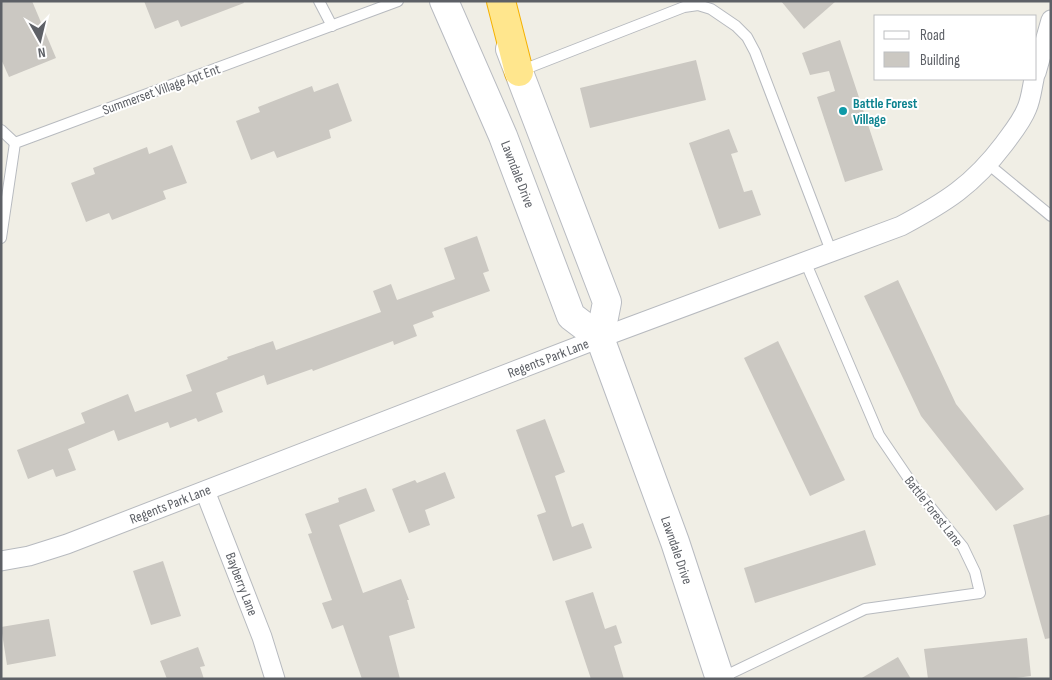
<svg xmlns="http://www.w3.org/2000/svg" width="1052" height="680" font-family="'Sofia Sans Condensed',sans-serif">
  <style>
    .building { fill: #cbc8c2 }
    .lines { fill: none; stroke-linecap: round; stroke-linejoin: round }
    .lane-casing { stroke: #b7babf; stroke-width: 12 }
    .street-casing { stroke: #b7babf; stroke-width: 21 }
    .secondary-casing { stroke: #b8bbc1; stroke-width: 30 }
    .highway-casing { stroke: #f5b100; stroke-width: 30 }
    .lane { stroke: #fff; stroke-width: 10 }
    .street { stroke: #fff; stroke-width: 19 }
    .secondary { stroke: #fff; stroke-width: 28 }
    .highway { stroke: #ffe68d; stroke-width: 28 }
    .culture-dot { fill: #0f9aa8; stroke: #fff; stroke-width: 2 }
    .labels { text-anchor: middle; stroke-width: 4; stroke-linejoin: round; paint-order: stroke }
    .street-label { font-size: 14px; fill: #5d6066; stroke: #fff }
    .culture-label { font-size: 14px; font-weight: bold; fill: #0d838f; stroke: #fff; text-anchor: start }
  </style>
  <rect width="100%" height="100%" fill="#f0eee5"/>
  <g class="building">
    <path d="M 1,1 L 32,1 L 56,58 L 9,77 L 1,59 Z"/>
    <path d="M 144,1 L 243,1 L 244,3 L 181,27 L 178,20 L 155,29 Z"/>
    <path d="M 781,1 L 836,1 L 804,29 Z"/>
    <path d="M 840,40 L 883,170 L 845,182 L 817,97 L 835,91 L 829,71 L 810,75 L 802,53 Z"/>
    <path d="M 696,60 L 706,100 L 590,128 L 580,88 Z"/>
    <path d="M 338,83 L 352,121 L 329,130 L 331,138 L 277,158 L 274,151 L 251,160 L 236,121 L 260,112 L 258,107 L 312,86 L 314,92 Z"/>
    <path d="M 729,129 L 738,152 L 731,154 L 744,192 L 752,190 L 761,215 L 719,229 L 689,143 Z"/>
    <path d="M 172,145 L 187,183 L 163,191 L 166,199 L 112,220 L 109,213 L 86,222 L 71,183 L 95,174 L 93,168 L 147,147 L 149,154 Z"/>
    <path d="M 477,236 L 489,271 L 483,273 L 490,291 L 432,312 L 434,317 L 413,325 L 417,336 L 394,345 L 393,341 L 313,371 L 312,369 L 267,385 L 264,375 L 216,393 L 223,412 L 198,422 L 196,418 L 170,428 L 168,422 L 118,441 L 114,430 L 68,449 L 76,470 L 56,477 L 53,469 L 28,479 L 17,450 L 85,423 L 81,413 L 128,394 L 135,412 L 192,391 L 186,375 L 228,359 L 227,357 L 273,341 L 276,350 L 381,312 L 373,291 L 391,284 L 397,300 L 455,279 L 444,248 Z"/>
    <path d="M 898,280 L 956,404 L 1024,489 L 996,511 L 921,416 L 864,296 Z"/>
    <path d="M 778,341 L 845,480 L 810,496 L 744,358 Z"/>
    <path d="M 545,419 L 565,472 L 555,476 L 572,527 L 583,523 L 592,548 L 553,561 L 537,515 L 546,512 L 516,430 Z"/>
    <path d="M 445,472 L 455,498 L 425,510 L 430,525 L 409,533 L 392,489 L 415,480 L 417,483 Z"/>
    <path d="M 366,488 L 375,511 L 339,525 L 363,593 L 401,579 L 409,600 L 407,600 L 415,628 L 389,636 L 400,679 L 362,679 L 343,625 L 332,629 L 322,603 L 332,600 L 308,534 L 312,533 L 305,514 L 339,502 L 338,498 Z"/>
    <path d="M 1051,514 L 1051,638 L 1045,639 L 1013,525 Z"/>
    <path d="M 865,530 L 876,565 L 755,603 L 744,568 Z"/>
    <path d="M 163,561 L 181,616 L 151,625 L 133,571 Z"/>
    <path d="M 593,592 L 605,629 L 616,625 L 622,643 L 614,646 L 624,679 L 591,679 L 565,601 Z"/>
    <path d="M 49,619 L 56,656 L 7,665 L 1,627 Z"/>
    <path d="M 1027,638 L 1031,676 L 1007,679 L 928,679 L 924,649 Z"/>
    <path d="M 198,647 L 205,666 L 200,667 L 204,679 L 167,679 L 160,661 Z"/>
    <path d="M 898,657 L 911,679 L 860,679 Z"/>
  </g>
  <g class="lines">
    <defs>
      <g id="lane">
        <path d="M 319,1 L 332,26"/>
        <path d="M 520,71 L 684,7 L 698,5 L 711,9 L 736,26 L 747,37 L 755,52 L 831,251"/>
        <path d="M 1,130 L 15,143"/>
        <path d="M 988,164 L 1051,216"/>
        <path d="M 1,238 L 15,143 L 398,1"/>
        <path d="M 721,678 L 865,609 L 980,593 L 975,572 L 963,547 L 915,488 L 879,435 L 805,261"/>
      </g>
      <g id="street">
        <path d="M 1036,73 L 1051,20"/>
        <path d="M 205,491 L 262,637 L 275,679"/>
        <path d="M 1,561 L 29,556 L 67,544 L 600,338 L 901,226 C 946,202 973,185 1004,144 C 1012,133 1022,121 1027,108 C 1031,99 1032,88 1034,79"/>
      </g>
      <g id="secondary">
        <path d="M 444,1 L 503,136 L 571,316 L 600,338"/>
        <path d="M 510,49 L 607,302 L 600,338 L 675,542 L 720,679"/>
      </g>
      <path id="highway" d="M 501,1 L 519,72"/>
    </defs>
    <use href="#lane" class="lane-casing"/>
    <use href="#street" class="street-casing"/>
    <use href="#secondary" class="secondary-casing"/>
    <use href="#highway" class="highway-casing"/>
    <use href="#lane" class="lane"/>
    <use href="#street" class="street"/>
    <use href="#secondary" class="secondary"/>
    <use href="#highway" class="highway"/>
  </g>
  <circle class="culture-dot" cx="843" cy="111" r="5"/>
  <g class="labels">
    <g class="street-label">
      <text transform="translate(161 89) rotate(-20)" y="5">Summerset Village Apt Ent</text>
      <text transform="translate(518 174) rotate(69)" y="5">Lawndale Drive</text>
      <text transform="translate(548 358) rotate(-21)" y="5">Regents Park Lane</text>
      <text transform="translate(170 504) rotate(-21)" y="5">Regents Park Lane</text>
      <text transform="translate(934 511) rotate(52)" y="5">Battle Forest Lane</text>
      <text transform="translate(677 550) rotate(71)" y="5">Lawndale Drive</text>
      <text transform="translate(242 584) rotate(69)" y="5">Bayberry Lane</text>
    </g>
    <g class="culture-label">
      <text x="853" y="108">Battle Forest<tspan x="853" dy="16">Village</tspan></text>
    </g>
  </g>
  <rect width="1052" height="680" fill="none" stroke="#5d6066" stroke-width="5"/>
  <rect x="874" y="15" width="162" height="65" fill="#ffffff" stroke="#bebfc2"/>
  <rect x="884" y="31" width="25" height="8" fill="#ffffff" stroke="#bebfc2"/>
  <text x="920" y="40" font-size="15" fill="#5d6066">Road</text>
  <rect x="884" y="52" width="25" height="15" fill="#cbc8c2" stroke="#bebfc2"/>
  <text x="920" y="65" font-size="15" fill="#5d6066">Building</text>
  <g transform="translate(40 40) rotate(172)" stroke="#ffffff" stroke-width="4" paint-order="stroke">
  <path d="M0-4L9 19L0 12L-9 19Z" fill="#5d6066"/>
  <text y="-8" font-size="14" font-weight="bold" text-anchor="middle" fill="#5d6066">N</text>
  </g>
</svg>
